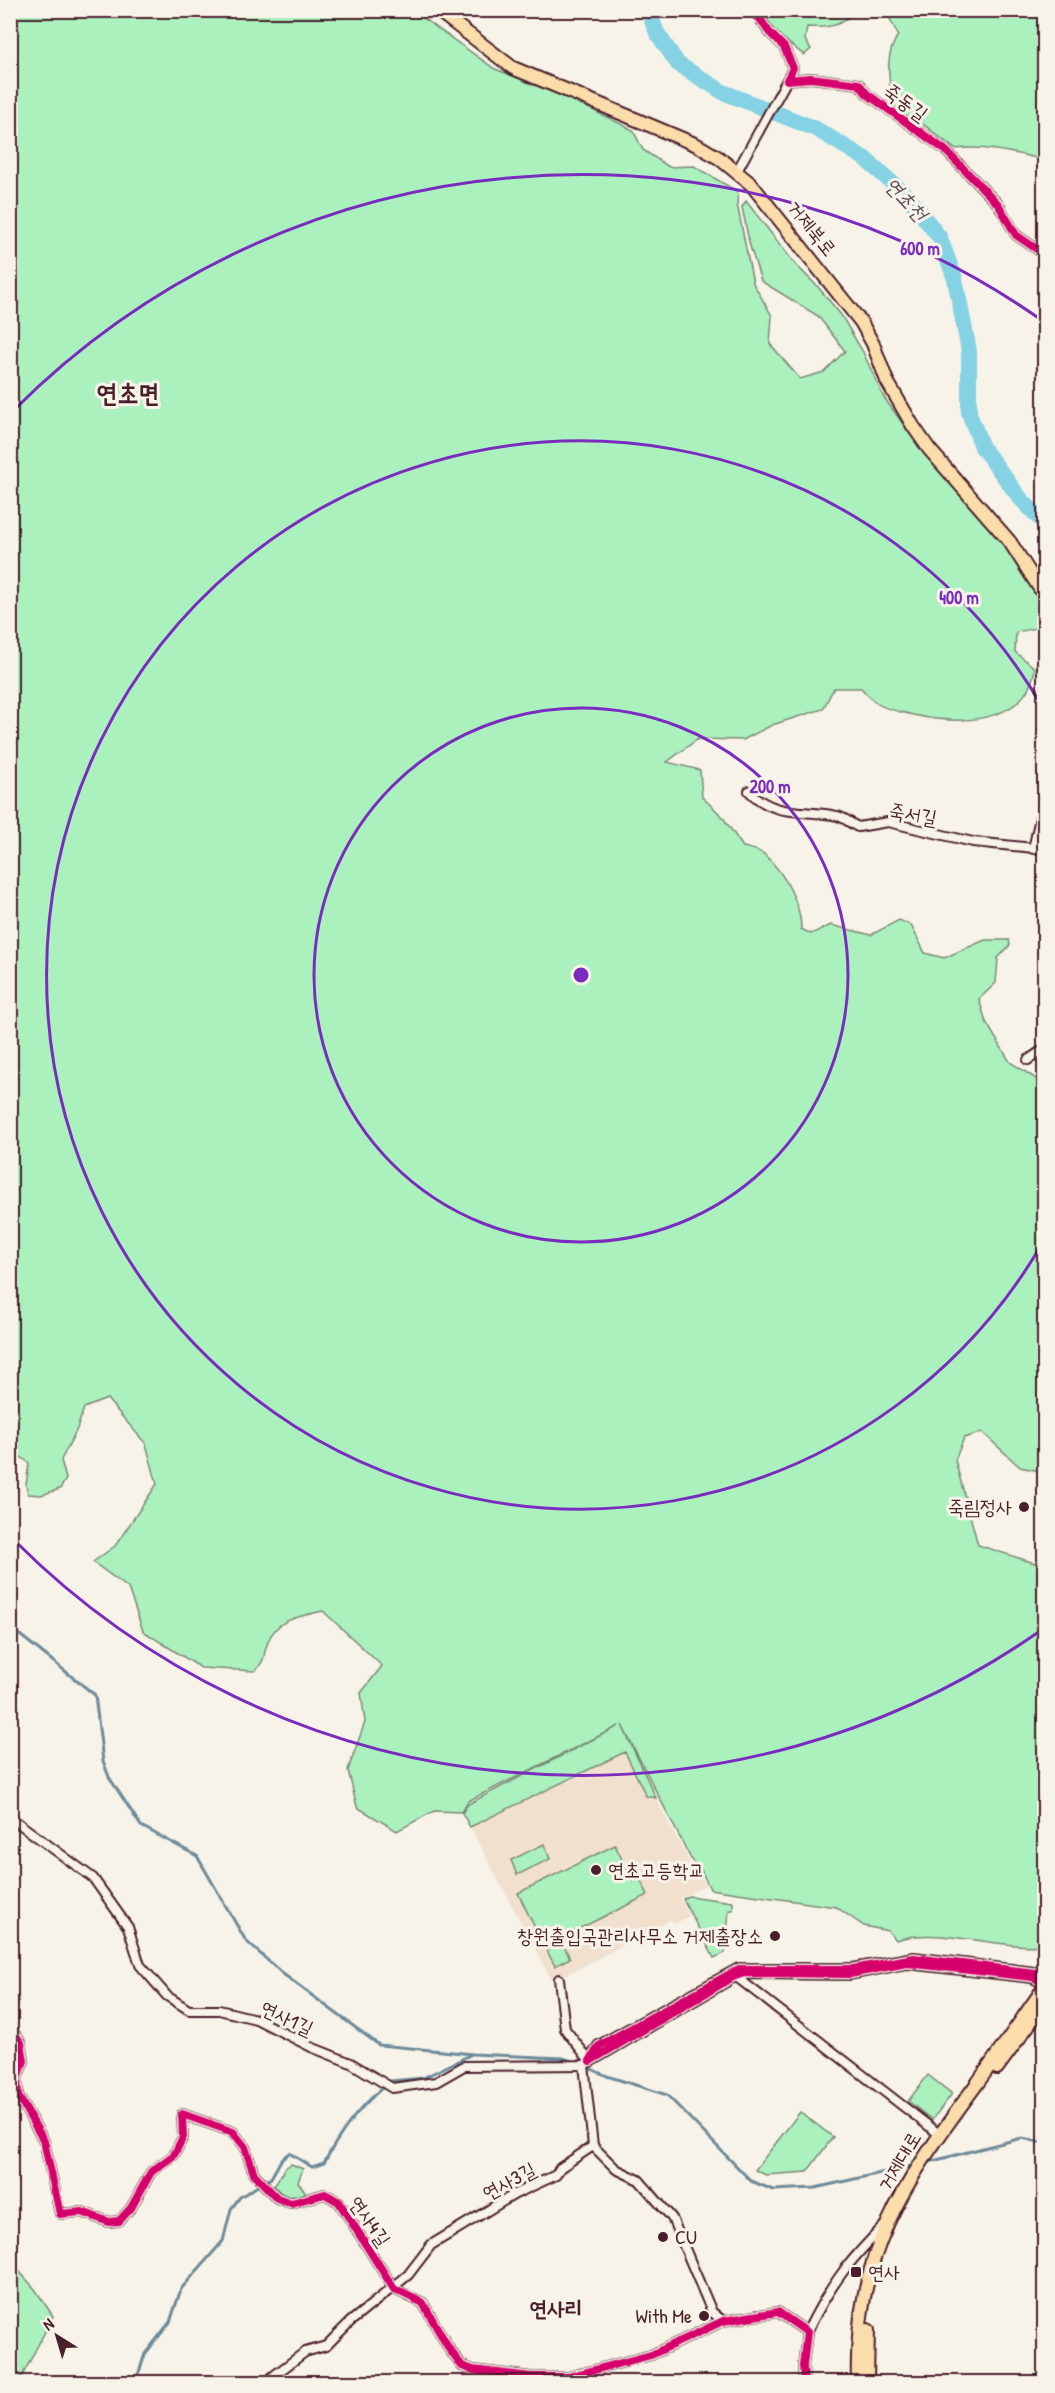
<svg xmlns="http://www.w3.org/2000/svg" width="1055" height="2393" font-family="'Patrick Hand','Poor Story',sans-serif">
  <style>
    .built { fill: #f0e0cd }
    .green { fill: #aaf1be; stroke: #7a8874; stroke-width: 1.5 }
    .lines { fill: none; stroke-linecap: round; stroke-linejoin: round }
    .stream { stroke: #6d8a9a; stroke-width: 3 }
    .river { stroke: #85d2e4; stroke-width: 16 }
    .minor-casing { stroke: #4a1f2b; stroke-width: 12 }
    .tertiary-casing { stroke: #4a1f2b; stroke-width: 14 }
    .primary-casing { stroke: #4a1f2b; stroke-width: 16 }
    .minor { stroke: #f7f3e8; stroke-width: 8 }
    .tertiary { stroke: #f7f3e8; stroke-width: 9 }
    .primary { stroke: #faddab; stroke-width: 12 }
    .cycleway-casing { stroke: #f7f3e8; stroke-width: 11 }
    .cycleway { stroke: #d6006c; stroke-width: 8 }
    .ring { fill: none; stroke: #7b2cbf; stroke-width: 3 }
    .poi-dot { fill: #4a1f2b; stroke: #f7f3e8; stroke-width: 2 }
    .labels { text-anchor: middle; stroke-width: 6; stroke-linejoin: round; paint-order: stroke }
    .street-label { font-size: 20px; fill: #4a1f2b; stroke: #f7f3e8 }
    .poi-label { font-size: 20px; fill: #4a1f2b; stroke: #f7f3e8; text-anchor: end }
    .water-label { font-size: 21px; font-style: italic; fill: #594c59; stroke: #f7f3e8 }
    .quarter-label { font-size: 22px; font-weight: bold; fill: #4a1f2b; stroke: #f7f3e8 }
    .district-label { font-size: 26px; font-weight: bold; fill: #4a1f2b; stroke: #f7f3e8 }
    .centre { fill: #7b2cbf; stroke: #f7f3e8; stroke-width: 3 }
    .ring-label { font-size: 18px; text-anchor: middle; font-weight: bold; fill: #7b2cbf; stroke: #f7f3e8; stroke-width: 6; stroke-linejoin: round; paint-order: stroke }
  </style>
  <rect width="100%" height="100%" fill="#f7f3e8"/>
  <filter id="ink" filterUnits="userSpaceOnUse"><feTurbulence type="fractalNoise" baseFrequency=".0167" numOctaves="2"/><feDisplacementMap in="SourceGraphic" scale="12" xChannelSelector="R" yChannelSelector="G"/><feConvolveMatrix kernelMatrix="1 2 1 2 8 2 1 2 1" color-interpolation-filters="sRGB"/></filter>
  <g filter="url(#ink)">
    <path class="built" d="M 625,1752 L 646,1795 L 656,1798 L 690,1863 L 699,1871 L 706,1885 L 680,1898 L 689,1916 L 674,1924 L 671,1920 L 562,1977 L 557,1977 L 556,1988 L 470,1827 Z"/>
    <g class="green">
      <path d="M 10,11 L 413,11 L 495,69 L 558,93 L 633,130 L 643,150 L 669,167 L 694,166 L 738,192 L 737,204 L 753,283 L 772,316 L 770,344 L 800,379 L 824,372 L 845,351 L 818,316 L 761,281 L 750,246 L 742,207 L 746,201 L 795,264 L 818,287 L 841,315 L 863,352 L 883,396 L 910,434 L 946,469 L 1044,592 L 1044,629 L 1041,627 L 1016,632 L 1015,652 L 1035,668 C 1027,725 958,725 913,715 C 903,712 887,710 878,704 C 872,700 866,693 861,688 L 834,688 L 823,709 L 772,725 L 743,740 L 698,739 L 667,762 L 700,770 L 702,797 L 722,816 L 743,847 C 750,849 760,850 765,855 C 784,873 801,903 801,929 L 811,934 L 831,925 L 871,935 L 899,920 L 911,925 L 925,953 L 944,958 L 985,940 L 1009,940 L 1010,945 L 998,958 L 996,983 L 979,999 L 986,1022 L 1010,1062 L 1044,1084 L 1044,1472 L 1020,1467 L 982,1432 L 964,1438 L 955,1460 L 978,1545 L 1044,1566 L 1044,1945 C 996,1950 941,1926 896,1940 L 888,1931 L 864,1926 L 836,1907 L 710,1889 L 701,1870 L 692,1861 L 622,1725 L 656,1798 L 646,1796 L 625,1752 L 470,1827 L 462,1813 L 468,1804 L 619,1726 L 468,1801 L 461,1812 L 434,1811 L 397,1831 L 357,1807 L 348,1770 L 365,1722 L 361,1693 L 382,1666 L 323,1611 C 302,1616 276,1618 268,1642 C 262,1656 267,1659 255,1671 L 201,1668 L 143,1631 L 128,1588 L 93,1562 L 115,1546 L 157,1484 L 146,1444 L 107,1399 L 84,1408 L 77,1429 L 61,1460 L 66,1479 L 60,1489 L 41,1495 L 28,1494 L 26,1485 L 29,1463 L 10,1449 Z"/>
      <path d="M 758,11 L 854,11 C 841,27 828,28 807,27 L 805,40 L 811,49 L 804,55 L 768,27 Z"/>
      <path d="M 886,11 L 1044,11 L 1044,160 C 1014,153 986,145 955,149 L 919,121 L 900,115 L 893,110 C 891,81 882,61 898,35 Z"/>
      <path d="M 544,1844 L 550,1859 L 517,1875 L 511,1860 Z"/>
      <path d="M 615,1845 L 632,1880 L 639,1877 L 648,1895 L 544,1946 L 518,1893 Z"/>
      <path d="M 688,1896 L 733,1902 L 733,1910 L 729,1910 L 725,1953 L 714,1958 L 683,1899 Z"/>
      <path d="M 560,1939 L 570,1958 L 555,1966 L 545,1947 Z"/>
      <path d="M 928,2075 L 952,2094 L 932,2120 L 908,2101 Z"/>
      <path d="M 800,2112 L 833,2137 L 807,2172 L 766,2175 L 755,2170 Z"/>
      <path d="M 291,2164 L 303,2169 L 298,2182 L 306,2193 C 292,2198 284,2199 274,2186 L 285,2168 Z"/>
      <path d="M 10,2261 L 35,2289 L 53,2316 L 19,2382 L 11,2382 Z"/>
    </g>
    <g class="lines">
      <g class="stream">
        <path d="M 10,1627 L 95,1695 L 103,1761 L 109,1777 L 141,1826 L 197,1856 L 246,1941 L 283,1974 L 379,2045 L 473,2054 L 563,2058 L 575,2062"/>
        <path d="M 587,2067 L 607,2076 L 667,2095 L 751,2181 L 773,2190 L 815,2188 L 916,2165"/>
        <path d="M 390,2081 L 423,2078 L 470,2055"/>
        <path d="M 925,2163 L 1022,2138 L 1044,2143"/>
        <path d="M 132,2382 L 137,2378 L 145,2354 L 170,2322 L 181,2289 L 223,2241 L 231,2209 L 240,2197 L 271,2178 L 281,2160 L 289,2153 L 312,2167 L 324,2163 C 340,2133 356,2111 382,2088"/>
      </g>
      <path class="river" d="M 648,10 L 657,33 L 678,64 L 723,92 L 816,129 L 864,158 L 908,197 L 940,238 L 955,279 L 969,351 L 969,413 L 982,447 L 1020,498 L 1044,523"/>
      <defs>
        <g id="minor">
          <path d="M 754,10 L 769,32 L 784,47 L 793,68 L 787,80 L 811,78 L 859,84 L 867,94 L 945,150 L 998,204 L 1016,235 L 1044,254"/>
          <path d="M 737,171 L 787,80"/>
          <path d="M 749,791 C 774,818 805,809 837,816 C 844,817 851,824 858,827 L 888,822 L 973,842 L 1044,849"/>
          <path d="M 1033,849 L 1044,800"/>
          <path d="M 1028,1060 L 1044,1049"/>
          <path d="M 10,1817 L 93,1878 L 128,1927 L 140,1965 L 167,1996 L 189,2010 L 219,2010 L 256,2019 L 311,2047 L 351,2063 L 392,2088 L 436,2082 L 464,2066 L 584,2065 L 590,2061 L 565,2029 L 559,1979"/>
          <path d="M 734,1975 L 939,2134"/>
          <path d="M 10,2027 L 21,2043 L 24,2061 L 17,2078 L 18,2096 L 44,2141 L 60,2214 L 82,2212 L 109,2222 L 119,2221 L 131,2208 L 151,2172 L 174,2155 L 183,2137 L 182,2114 L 233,2132 L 245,2147 L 254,2174 L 277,2198 L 291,2203 L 325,2194 L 339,2202 L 394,2289 L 423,2303 L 449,2349 L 462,2366 L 473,2370 L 531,2377 L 568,2377 L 651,2355 L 723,2321 L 778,2312 L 807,2332 L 803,2366 L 804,2382"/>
          <path d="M 584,2065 L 593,2146"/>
          <path d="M 807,2332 C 830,2285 848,2262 885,2225"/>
          <path d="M 269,2382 L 272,2377 L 305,2352 L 326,2346 L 350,2322 L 408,2275 L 431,2245 L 515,2194 L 556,2175 L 560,2168 L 593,2146 L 616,2169 L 639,2180 L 672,2218 L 712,2312 L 723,2321"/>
        </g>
        <path id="tertiary" d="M 1044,1974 L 914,1958 L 853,1969 L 739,1969 L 599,2046 L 590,2061 L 733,1977 L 744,1973 L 850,1974 L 907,1963 L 1032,1977 L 1044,1982"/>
        <g id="primary">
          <path d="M 437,10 L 513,68 L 697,145 L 719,158 L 751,184 L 861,322 L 873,344 L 887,381 L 913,426 L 929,449 L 1010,542 L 1044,595"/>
          <path d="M 997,2068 L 1044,2004"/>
          <path d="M 858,2382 C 854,2253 903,2184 976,2085 C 999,2053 1021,2020 1044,1988"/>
          <path d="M 867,2382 L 868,2330"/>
        </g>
      </defs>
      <use href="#minor" class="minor-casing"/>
      <use href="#tertiary" class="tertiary-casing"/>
      <use href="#primary" class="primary-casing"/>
      <use href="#minor" class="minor"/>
      <use href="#tertiary" class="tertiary"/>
      <use href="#primary" class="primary"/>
      <defs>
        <g id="cycleway">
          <path d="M 754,10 L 769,32 L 784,47 L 793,68 L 787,80 L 811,78 L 859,84 L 867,94 L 945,150 L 998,204 L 1016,235 L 1044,254"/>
          <path d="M 1044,1974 L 914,1958 L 853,1969 L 739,1969 L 599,2046 L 590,2061 L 733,1977 L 744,1973 L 850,1974 L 907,1963 L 1032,1977 L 1044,1982"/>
          <path d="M 10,2027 L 21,2043 L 24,2061 L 17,2078 L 18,2096 L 44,2141 L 60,2214 L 82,2212 L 109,2222 L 119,2221 L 131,2208 L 151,2172 L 174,2155 L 183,2137 L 182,2114 L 233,2132 L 245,2147 L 254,2174 L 277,2198 L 291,2203 L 325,2194 L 339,2202 L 394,2289 L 423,2303 L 449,2349 L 462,2366 L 473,2370 L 531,2377 L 568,2377 L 651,2355 L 723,2321 L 778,2312 L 807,2332 L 803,2366 L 804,2382"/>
        </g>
      </defs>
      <use href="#cycleway" class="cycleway-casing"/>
      <use href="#cycleway" class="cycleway"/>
    </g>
  </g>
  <g class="ring">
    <circle cx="581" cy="975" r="267"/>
    <path d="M1043 1242A534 534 0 1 1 1043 708"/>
    <path d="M1040 1631A801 801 0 0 1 15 1541M15 409A801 801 0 0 1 1040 319"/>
  </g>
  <g class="poi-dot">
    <circle cx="1024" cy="1507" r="6"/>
    <circle cx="596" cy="1870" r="6"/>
    <circle cx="775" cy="1936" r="6"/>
    <circle cx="663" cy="2237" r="6"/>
    <rect x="850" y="2266" width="12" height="12" rx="3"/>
    <circle cx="704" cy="2316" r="6"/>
  </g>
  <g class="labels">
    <g class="street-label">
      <text transform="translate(906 102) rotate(36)" y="7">죽동길</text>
      <text transform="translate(812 228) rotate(51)" y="7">거제북로</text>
      <text transform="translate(913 814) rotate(10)" y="7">죽서길</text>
      <text transform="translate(287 2018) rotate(25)" y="7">연사1길</text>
      <text transform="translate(899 2161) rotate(-59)" y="7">거제대로</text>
      <text transform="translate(509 2181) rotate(-28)" y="7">연사3길</text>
      <text transform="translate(370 2221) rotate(55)" y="7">연사4길</text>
    </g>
    <g class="poi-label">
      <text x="1012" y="1514">죽림정사</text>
      <text x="608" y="1877" text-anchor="start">연초고등학교</text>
      <text x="763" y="1943">창원출입국관리사무소 거제출장소</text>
      <text x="675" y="2244" text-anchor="start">CU</text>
      <text x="868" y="2279" text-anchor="start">연사</text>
      <text x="692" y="2323">With Me</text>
    </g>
    <g class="water-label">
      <text transform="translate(906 199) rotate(47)" y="7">연초천</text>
    </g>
    <g class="quarter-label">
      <text x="556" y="2316">연사리</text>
    </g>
    <g class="district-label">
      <text x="128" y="402">연초면</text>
    </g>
  </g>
  <circle cx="581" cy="975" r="9" class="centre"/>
  <g class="ring-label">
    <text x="920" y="255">600 m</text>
    <text x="959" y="604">400 m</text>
    <text x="770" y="793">200 m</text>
  </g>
  <rect width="1055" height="2393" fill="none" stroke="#f7f3e8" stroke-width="36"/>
  <rect x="18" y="18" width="1019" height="2357" fill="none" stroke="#4a1f2b" stroke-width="2" filter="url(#ink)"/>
  <g transform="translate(57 2336) rotate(323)" stroke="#f7f3e8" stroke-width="4.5" paint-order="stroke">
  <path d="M0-4.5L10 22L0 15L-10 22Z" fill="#4a1f2b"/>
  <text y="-9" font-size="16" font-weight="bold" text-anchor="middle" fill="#4a1f2b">N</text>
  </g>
</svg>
